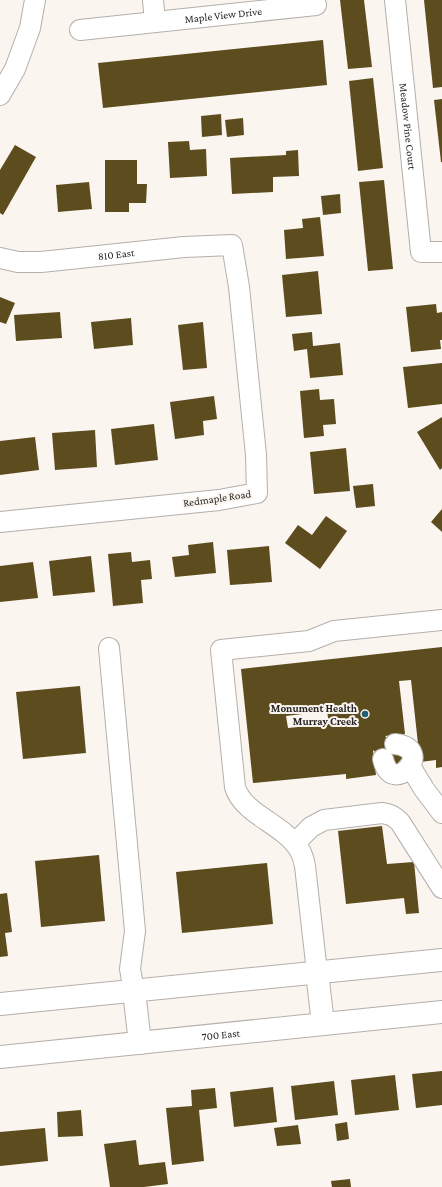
<svg xmlns="http://www.w3.org/2000/svg" width="442" height="1187" font-family="'Crimson Pro',serif">
  <style>
    .building { fill: #5d4c1d; fill-rule: evenodd }
    .lines { fill: none; stroke-linecap: round; stroke-linejoin: round }
    .minor-casing { stroke: #b5afab; stroke-width: 22 }
    .major-casing { stroke: #b5afab; stroke-width: 24 }
    .minor { stroke: #fff; stroke-width: 20 }
    .major { stroke: #fff; stroke-width: 22 }
    .poi-dot { fill: #1d5f73; stroke: #fbf5f0; stroke-width: 1.5 }
    .labels { text-anchor: middle; stroke-width: 4; stroke-linejoin: round; paint-order: stroke }
    .street-label { font-size: 11px; fill: #282624; stroke: #fbf5f0 }
    .poi-label { font-size: 11px; font-weight: bold; fill: #282624; stroke: #fbf5f0; text-anchor: end }
  </style>
  <rect width="100%" height="100%" fill="#fbf5f0"/>
  <g class="building">
    <path d="M 340,0 L 364,0 L 372,67 L 348,69 Z"/>
    <path d="M 424,0 L 442,0 L 442,87 L 433,88 Z"/>
    <path d="M 323,40 L 327,85 L 103,108 L 98,63 Z"/>
    <path d="M 373,78 L 383,168 L 358,171 L 349,81 Z"/>
    <path d="M 442,99 L 442,162 L 441,162 L 434,100 Z"/>
    <path d="M 221,114 L 222,135 L 202,137 L 201,116 Z"/>
    <path d="M 243,118 L 244,135 L 227,137 L 225,120 Z"/>
    <path d="M 189,141 L 190,150 L 206,149 L 207,176 L 170,178 L 168,142 Z"/>
    <path d="M 15,145 L 36,157 L 3,215 L 0,213 L 0,170 Z"/>
    <path d="M 298,150 L 299,176 L 273,177 L 273,192 L 232,194 L 230,158 L 286,155 L 286,151 Z"/>
    <path d="M 105,160 L 137,160 L 137,184 L 147,184 L 146,203 L 129,203 L 129,212 L 105,212 Z"/>
    <path d="M 384,180 L 393,269 L 368,271 L 359,182 Z"/>
    <path d="M 89,182 L 92,209 L 58,212 L 56,185 Z"/>
    <path d="M 340,194 L 341,213 L 323,215 L 321,196 Z"/>
    <path d="M 320,217 L 324,256 L 286,259 L 284,230 L 303,228 L 302,219 Z"/>
    <path d="M 318,271 L 322,314 L 286,317 L 282,275 Z"/>
    <path d="M 0,297 L 15,303 L 6,324 L 0,322 Z"/>
    <path d="M 436,304 L 437,313 L 442,312 L 442,340 L 440,340 L 441,349 L 411,352 L 406,307 Z"/>
    <path d="M 60,312 L 62,338 L 16,341 L 14,315 Z"/>
    <path d="M 131,318 L 133,345 L 94,349 L 91,322 Z"/>
    <path d="M 203,322 L 207,368 L 183,370 L 178,325 Z"/>
    <path d="M 312,332 L 313,346 L 340,343 L 343,375 L 310,378 L 307,349 L 294,351 L 292,334 Z"/>
    <path d="M 442,363 L 442,404 L 408,408 L 403,367 Z"/>
    <path d="M 319,389 L 320,400 L 334,399 L 336,424 L 323,425 L 324,436 L 304,438 L 300,391 Z"/>
    <path d="M 214,396 L 217,419 L 203,421 L 204,435 L 175,439 L 170,402 Z"/>
    <path d="M 442,417 L 442,468 L 440,470 L 417,432 Z"/>
    <path d="M 154,424 L 158,460 L 115,465 L 111,429 Z"/>
    <path d="M 95,430 L 97,467 L 55,470 L 52,433 Z"/>
    <path d="M 35,437 L 39,470 L 0,475 L 0,441 Z"/>
    <path d="M 346,448 L 350,491 L 314,494 L 310,452 Z"/>
    <path d="M 373,484 L 375,506 L 356,508 L 353,486 Z"/>
    <path d="M 442,509 L 442,532 L 431,522 Z"/>
    <path d="M 326,516 L 347,531 L 320,569 L 285,543 L 298,525 L 312,535 Z"/>
    <path d="M 213,542 L 216,573 L 175,577 L 172,557 L 189,555 L 188,545 Z"/>
    <path d="M 269,546 L 272,582 L 230,585 L 227,550 Z"/>
    <path d="M 131,552 L 132,562 L 150,560 L 152,579 L 141,580 L 143,603 L 113,606 L 108,554 Z"/>
    <path d="M 91,556 L 95,592 L 53,596 L 49,561 Z"/>
    <path d="M 33,562 L 38,598 L 0,602 L 0,566 Z"/>
    <path d="M 442,647 L 442,767 L 436,768 L 436,760 L 420,762 L 411,680 L 399,681 L 405,734 L 385,736 L 406,753 L 394,768 L 373,750 L 376,775 L 346,779 L 346,774 L 253,783 L 241,669 ZM 327,711 L 329,724 L 288,728 L 286,716 Z"/>
    <path d="M 80,686 L 86,753 L 23,759 L 16,692 Z"/>
    <path d="M 382,826 L 387,864 L 414,862 L 419,913 L 406,914 L 404,898 L 346,904 L 338,831 Z"/>
    <path d="M 99,855 L 105,921 L 41,927 L 35,861 Z"/>
    <path d="M 267,863 L 273,924 L 182,933 L 176,872 Z"/>
    <path d="M 7,893 L 12,932 L 5,933 L 8,956 L 0,957 L 0,894 Z"/>
    <path d="M 442,1071 L 442,1105 L 416,1108 L 412,1074 Z"/>
    <path d="M 395,1075 L 399,1110 L 355,1115 L 351,1080 Z"/>
    <path d="M 334,1081 L 338,1115 L 295,1120 L 291,1086 Z"/>
    <path d="M 273,1087 L 277,1122 L 234,1127 L 230,1092 Z"/>
    <path d="M 215,1088 L 217,1108 L 199,1110 L 204,1161 L 172,1165 L 166,1108 L 192,1106 L 191,1090 Z"/>
    <path d="M 81,1110 L 83,1136 L 58,1137 L 57,1112 Z"/>
    <path d="M 347,1122 L 349,1139 L 337,1141 L 335,1124 Z"/>
    <path d="M 298,1125 L 301,1144 L 277,1146 L 274,1128 Z"/>
    <path d="M 45,1128 L 48,1161 L 0,1166 L 0,1132 Z"/>
    <path d="M 136,1140 L 139,1165 L 165,1162 L 168,1184 L 144,1187 L 110,1187 L 104,1144 Z"/>
    <path d="M 350,1179 L 351,1187 L 332,1187 L 331,1181 Z"/>
  </g>
  <g class="lines">
    <defs>
      <g id="minor">
        <path d="M 153,0 L 155,22"/>
        <path id="s1" d="M 395,0 L 421,252 L 442,252"/>
        <path id="s2" d="M 80,30 L 316,5"/>
        <path d="M 0,95 L 15,69 L 30,28 L 35,0"/>
        <path id="s3" d="M 0,258 L 18,262 L 41,262 L 184,247 L 232,245 L 239,287 L 256,455 L 257,493 L 219,500 L 0,522"/>
        <path d="M 109,648 L 135,931 L 130,969 L 134,991"/>
        <path d="M 383,759 C 392,799 437,749 395,744"/>
        <path d="M 410,766 L 424,789 L 442,813"/>
        <path d="M 295,843 L 311,827 L 324,820 L 382,813 C 390,814 394,816 400,822 L 442,888"/>
        <path d="M 317,972 L 305,866 C 304,860 302,854 299,849 C 283,824 243,814 235,787 L 221,650 L 309,641 L 334,631 L 442,620"/>
      </g>
      <g id="major">
        <path d="M 317,972 L 323,1024"/>
        <path d="M 134,991 L 140,1043"/>
        <path d="M 0,1004 L 442,960"/>
        <path id="s4" d="M 0,1057 L 442,1012"/>
      </g>
    </defs>
    <use href="#minor" class="minor-casing"/>
    <use href="#major" class="major-casing"/>
    <use href="#minor" class="minor"/>
    <use href="#major" class="major"/>
  </g>
  <circle class="poi-dot" cx="365" cy="714" r="4"/>
  <g class="labels">
    <g class="street-label">
      <text dy="4" stroke="none"><textPath href="#s2" startOffset="144">Maple View Drive</textPath></text>
      <text dy="4" stroke="none"><textPath href="#s1" startOffset="127">Meadow Pine Court</textPath></text>
      <text dy="4" stroke="none"><textPath href="#s3" startOffset="117">810 East</textPath></text>
      <text transform="translate(217 498) rotate(-8)" y="4">Redmaple Road</text>
      <text dy="4" stroke="none"><textPath href="#s4" startOffset="222">700 East</textPath></text>
    </g>
    <g class="poi-label">
      <text x="357" y="712">Monument Health<tspan x="357" dy="13">Murray Creek</tspan></text>
    </g>
  </g>
</svg>
